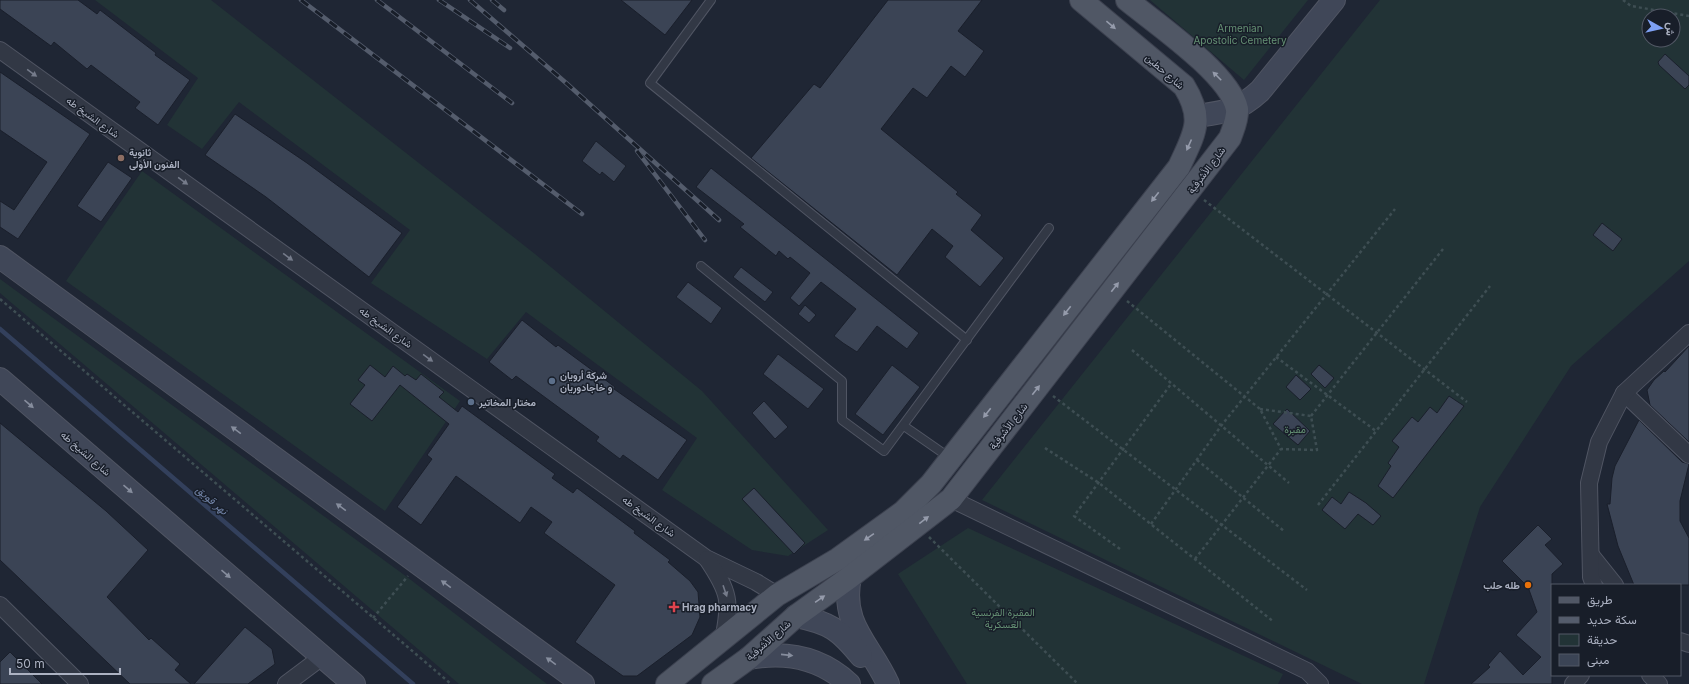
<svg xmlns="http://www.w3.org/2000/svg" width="1689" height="684" font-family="Inter,Vazirmatn,sans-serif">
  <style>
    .green { fill: #223336; fill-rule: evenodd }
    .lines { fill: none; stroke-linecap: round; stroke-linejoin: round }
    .stream { stroke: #33405c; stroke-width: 4.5 }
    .building { fill: #3b4455; stroke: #1a1f2b }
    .lane-casing { stroke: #505563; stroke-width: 10 }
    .street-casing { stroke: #505563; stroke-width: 18 }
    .secondary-casing { stroke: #505563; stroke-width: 24 }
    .primary-casing { stroke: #3c414f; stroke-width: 24 }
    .path { stroke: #3e4e53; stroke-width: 2.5; stroke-dasharray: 3 3; stroke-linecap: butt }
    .lane { stroke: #323845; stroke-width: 8 }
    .street { stroke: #323845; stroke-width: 16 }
    .secondary { stroke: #404758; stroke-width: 22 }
    .primary { stroke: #505765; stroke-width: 22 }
    .rail-casing { stroke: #545c6c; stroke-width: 4.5 }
    .rail { stroke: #181e29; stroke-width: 3; stroke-dasharray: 9; stroke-linecap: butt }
    .oneway { fill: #959bab }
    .oneway2 { fill: #757b8a }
    .oneway3 { fill: #868d9d }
    .education-dot { fill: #8d6e63; stroke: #181e29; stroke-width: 1.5 }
    .service-dot { fill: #5c6f8a; stroke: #181e29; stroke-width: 1.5 }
    .food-dot { fill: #e8710a; stroke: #181e29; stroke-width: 1.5 }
    .health-dot { fill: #e0444e; stroke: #181e29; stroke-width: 1.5 }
    .labels { text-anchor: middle; stroke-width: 3; stroke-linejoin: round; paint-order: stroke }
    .park-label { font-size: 10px; fill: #659174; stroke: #181e29 }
    .street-label { font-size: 10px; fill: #acb2c2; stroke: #181e29 }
    .poi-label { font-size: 10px; font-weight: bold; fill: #acb2c2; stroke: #181e29; text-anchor: start }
    .water-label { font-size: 11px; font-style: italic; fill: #7486aa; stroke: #181e29 }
  </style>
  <rect width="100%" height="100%" fill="#1f2634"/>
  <g class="green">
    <path d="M 95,0 L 211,0 L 535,254 L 702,391 L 828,530 L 788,556 L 752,550 L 662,490 L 697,438 L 526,312 L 487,359 L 371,283 L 410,230 L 239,102 L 202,149 L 167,125 L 198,78 Z"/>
    <path d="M 1150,0 L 1308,0 L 1244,80 Z"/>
    <path d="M 1380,0 L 1689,0 L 1689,261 L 1571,366 L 1480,507 L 1424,684 L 1362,684 L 982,500 ZM 1649,16 L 1673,16 L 1673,40 L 1649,40 Z"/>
    <path d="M 142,171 L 460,401 L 385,511 L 66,281 Z"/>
    <path d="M 0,279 L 407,577 L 547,684 L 459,684 L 0,293 Z"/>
    <path d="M 968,528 L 1283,674 L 1278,684 L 967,684 L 898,574 Z"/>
  </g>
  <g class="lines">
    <path class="stream" d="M 0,329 L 413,684"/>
  </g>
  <g class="building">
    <path d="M 0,0 L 78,0 L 97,14 L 100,10 L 156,53 L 155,55 L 190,80 L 158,125 L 135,108 L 140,102 L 91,65 L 87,69 L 54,42 L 51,46 L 0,9 Z"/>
    <path d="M 621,0 L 692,0 L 665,35 Z"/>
    <path d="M 888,0 L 982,0 L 958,31 L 984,51 L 965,77 L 951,66 L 927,98 L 913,88 L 881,129 L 958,192 L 956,194 L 982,215 L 971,230 L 1004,258 L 980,287 L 945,257 L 953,246 L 932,229 L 897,275 L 751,158 L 814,84 L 820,88 Z"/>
    <path d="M 1665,54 L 1689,76 L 1689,85 L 1685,89 L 1659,65 L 1658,62 Z"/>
    <path d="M 0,72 L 90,134 L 18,239 L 0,227 L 0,201 L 14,210 L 47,162 L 0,130 Z"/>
    <path d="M 235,114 L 307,163 L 402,233 L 369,277 L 266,197 L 205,155 Z"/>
    <path d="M 596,141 L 626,166 L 614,182 L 602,172 L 600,175 L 582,161 Z"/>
    <path d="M 108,162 L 132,178 L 101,222 L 77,206 Z"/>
    <path d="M 711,168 L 919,333 L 907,349 L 877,326 L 857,352 L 843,343 L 834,336 L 856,309 L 821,282 L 799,306 L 790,298 L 810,273 L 790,257 L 788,259 L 779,251 L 776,256 L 740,227 L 744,224 L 696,187 Z"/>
    <path d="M 1602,223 L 1622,239 L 1613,251 L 1593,235 Z"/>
    <path d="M 741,267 L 773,292 L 765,302 L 733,277 Z"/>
    <path d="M 688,282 L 722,308 L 711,324 L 676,297 Z"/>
    <path d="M 805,305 L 816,315 L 809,323 L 798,314 Z"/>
    <path d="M 522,320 L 556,347 L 558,345 L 615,387 L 614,389 L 687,440 L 658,480 L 623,455 L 620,459 L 596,441 L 599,437 L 516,376 L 512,380 L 489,362 Z"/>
    <path d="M 1689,346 L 1689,442 L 1650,405 L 1647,390 L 1654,380 L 1664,371 L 1665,372 Z"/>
    <path d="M 778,354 L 824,389 L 808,409 L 763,374 Z"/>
    <path d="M 370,365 L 385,377 L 393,366 L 405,376 L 407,374 L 416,380 L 421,374 L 444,392 L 439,397 L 458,412 L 462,406 L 555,474 L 552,478 L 573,493 L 577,488 L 635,531 L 634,533 L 670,560 L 668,562 L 690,581 L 698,592 L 700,617 L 692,635 L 637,676 L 623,676 L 575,642 L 615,585 L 544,533 L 552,522 L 531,507 L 520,523 L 456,476 L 421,525 L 397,507 L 432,459 L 427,455 L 449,424 L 400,385 L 372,421 L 350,404 L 365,385 L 358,380 Z"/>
    <path d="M 892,365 L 920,387 L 883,435 L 855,414 Z"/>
    <path d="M 1319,365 L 1334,378 L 1325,388 L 1311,374 Z"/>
    <path d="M 1296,375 L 1311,389 L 1300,400 L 1286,387 Z"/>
    <path d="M 1449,396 L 1464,406 L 1393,498 L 1378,486 L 1391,466 L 1388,463 L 1399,447 L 1392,441 L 1412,417 L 1418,422 L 1430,407 L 1437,413 Z"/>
    <path d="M 764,401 L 788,427 L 775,439 L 752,413 Z"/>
    <path d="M 1287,409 L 1310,431 L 1298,445 L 1273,424 Z"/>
    <path d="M 1639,420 L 1682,462 L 1689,464 L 1680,501 L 1680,521 L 1689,538 L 1689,585 L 1634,585 L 1618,546 L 1607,504 L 1610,504 L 1612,478 L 1615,466 Z"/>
    <path d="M 0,423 L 106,511 L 148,550 L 107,597 L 149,640 L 151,638 L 180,664 L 175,670 L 191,684 L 130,684 L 0,560 Z"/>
    <path d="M 754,488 L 805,543 L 794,554 L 742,499 Z"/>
    <path d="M 1349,492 L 1366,503 L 1381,516 L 1373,525 L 1358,514 L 1345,529 L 1322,510 L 1332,497 L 1341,504 Z"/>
    <path d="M 1538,525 L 1552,539 L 1545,545 L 1563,564 L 1552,574 L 1552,684 L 1471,684 L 1490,667 L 1488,665 L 1500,651 L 1523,675 L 1541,657 L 1516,635 L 1537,612 L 1528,587 L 1502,561 Z"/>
    <path d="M 245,627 L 272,649 L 275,664 L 248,684 L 194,684 Z"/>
    <path d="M 10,652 L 42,684 L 0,684 L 0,662 Z"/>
  </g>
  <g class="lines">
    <defs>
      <g id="lane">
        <path d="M 711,0 L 650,83 L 967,340"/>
        <path d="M 701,266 L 842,381 L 842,420 L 884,451 L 1049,228"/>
        <path d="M 904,426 L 950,458"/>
      </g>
      <g id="street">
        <path d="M 0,50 L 706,558 L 756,582 L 777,595"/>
        <path d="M 1624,393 L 1689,455"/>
        <path d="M 951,499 L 1307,671 L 1320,684"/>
        <path d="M 1591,555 L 1615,585"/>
        <path d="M 707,559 C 730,593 731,601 723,640"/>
        <path d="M 1594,585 L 1591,577 L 1589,483 L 1599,442 L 1624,393 L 1689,333"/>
        <path d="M 0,605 L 80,684"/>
        <path d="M 1680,641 L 1689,644"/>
        <path d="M 1650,675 L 1659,684"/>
        <path d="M 286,684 L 322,657"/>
        <path d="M 1573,684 L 1581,675"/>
      </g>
      <g id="secondary">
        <path d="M 1197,116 C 1226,112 1238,111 1260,91 L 1334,0"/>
        <path d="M 0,257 L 583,684"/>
        <path d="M 0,379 L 354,684"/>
        <path d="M 850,577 C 840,625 870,644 888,684"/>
        <path d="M 796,616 C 830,623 839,629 861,656"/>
        <path d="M 749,658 C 786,651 821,658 849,684"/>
      </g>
      <g id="primary">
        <path d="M 667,684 L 777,595 L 838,559 L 903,512 L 931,484 L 1179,167 C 1194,134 1205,120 1184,86 L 1081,0"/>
        <path d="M 713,684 L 749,658 L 796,616 L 850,577 L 951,499 L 1230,138 C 1233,129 1238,119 1237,109 C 1230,74 1155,23 1127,0"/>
      </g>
    </defs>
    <use href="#lane" class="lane-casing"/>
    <use href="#street" class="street-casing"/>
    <use href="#secondary" class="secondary-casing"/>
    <use href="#primary" class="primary-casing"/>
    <g class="path">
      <path d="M 1623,0 L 1631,6 L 1689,16"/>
      <path d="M 1204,200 L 1467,402"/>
      <path d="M 0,299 L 451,684"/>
      <path d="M 1127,301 L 1260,409"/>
      <path d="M 1132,350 L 1289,483"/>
      <path d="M 1276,357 L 1376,431"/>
      <path d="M 1053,396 L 1307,590"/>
      <path d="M 1260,409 L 1311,416 L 1317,450 L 1281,449 Z"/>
      <path d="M 1311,416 L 1443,249"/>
      <path d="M 1045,448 L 1099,483 L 1274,622"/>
      <path d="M 1197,460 L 1284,531"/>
      <path d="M 1318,505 L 1490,286"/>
      <path d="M 1151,524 L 1221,426 L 1395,209"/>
      <path d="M 929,537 L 1078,684"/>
      <path d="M 1120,549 L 1074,516 L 1171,384"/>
      <path d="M 1195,559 L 1281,449"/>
      <path d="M 373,618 L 408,576"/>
    </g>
    <use href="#lane" class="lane"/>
    <use href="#street" class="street"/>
    <use href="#secondary" class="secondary"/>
    <use href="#primary" class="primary"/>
    <defs>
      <g id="rail">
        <path d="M 301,0 L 582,214"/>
        <path d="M 377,0 L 512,103"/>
        <path d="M 439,0 L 510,48"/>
        <path d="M 470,0 L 565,82 L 719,220"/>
        <path d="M 492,0 L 504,10"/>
        <path d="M 637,151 L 705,240"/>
      </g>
    </defs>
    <use href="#rail" class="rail-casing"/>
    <use href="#rail" class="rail"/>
  </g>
  <defs><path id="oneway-solid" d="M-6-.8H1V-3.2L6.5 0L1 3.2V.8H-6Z"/></defs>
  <g class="oneway">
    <use href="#oneway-solid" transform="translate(1111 25) rotate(40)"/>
    <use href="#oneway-solid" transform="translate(1217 76) rotate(-135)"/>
    <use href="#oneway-solid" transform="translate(1189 145) rotate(114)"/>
    <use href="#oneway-solid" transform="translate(1155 197) rotate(128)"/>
    <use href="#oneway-solid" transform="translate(1115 287) rotate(-52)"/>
    <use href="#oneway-solid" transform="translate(1067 311) rotate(128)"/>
    <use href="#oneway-solid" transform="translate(1036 390) rotate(-52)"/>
    <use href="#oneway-solid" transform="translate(987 413) rotate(128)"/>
    <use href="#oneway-solid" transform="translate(924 520) rotate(-38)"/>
    <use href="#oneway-solid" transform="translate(869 537) rotate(145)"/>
    <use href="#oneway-solid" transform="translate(820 599) rotate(-35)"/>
  </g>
  <g class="oneway2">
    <use href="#oneway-solid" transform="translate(32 73) rotate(36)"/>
    <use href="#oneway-solid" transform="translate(183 181) rotate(36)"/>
    <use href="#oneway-solid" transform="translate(288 257) rotate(36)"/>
    <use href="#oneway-solid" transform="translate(428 358) rotate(36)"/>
    <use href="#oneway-solid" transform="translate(725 591) rotate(71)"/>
  </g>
  <g class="oneway3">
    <use href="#oneway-solid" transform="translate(29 404) rotate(41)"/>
    <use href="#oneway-solid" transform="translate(236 430) rotate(-144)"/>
    <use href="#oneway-solid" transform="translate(128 489) rotate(41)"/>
    <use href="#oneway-solid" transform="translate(341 507) rotate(-144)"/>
    <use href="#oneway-solid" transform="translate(226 574) rotate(41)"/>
    <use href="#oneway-solid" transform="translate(446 584) rotate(-144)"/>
    <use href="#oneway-solid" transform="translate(787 655) rotate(6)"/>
    <use href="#oneway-solid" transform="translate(551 661) rotate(-144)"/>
  </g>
  <circle class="education-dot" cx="121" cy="158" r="4"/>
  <g class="service-dot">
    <circle cx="552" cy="381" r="4"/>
    <circle cx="471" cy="402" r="4"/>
  </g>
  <circle class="food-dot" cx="1528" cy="585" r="4"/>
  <path class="health-dot" d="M672 601h4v4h4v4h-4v4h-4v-4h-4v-4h4z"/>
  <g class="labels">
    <g class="park-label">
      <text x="1240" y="32">Armenian<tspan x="1240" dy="12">Apostolic Cemetery</tspan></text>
      <text x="1295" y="433">مقبرة</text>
      <text x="1003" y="616">المقبرة الفرنسية<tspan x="1003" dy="12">العسكرية</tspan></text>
    </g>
    <g class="street-label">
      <text transform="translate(1165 71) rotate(41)" y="4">شارع حطين</text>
      <text transform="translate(93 117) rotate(36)" y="4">شارع الشيخ طه</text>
      <text transform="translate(1206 170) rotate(-53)" y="4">شارع الأشرفية</text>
      <text transform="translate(386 327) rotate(36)" y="4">شارع الشيخ طه</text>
      <text transform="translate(1008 426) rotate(-52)" y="4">شارع الأشرفية</text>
      <text transform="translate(86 453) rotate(41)" y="4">شارع الشيخ طه</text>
      <text transform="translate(649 516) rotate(36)" y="4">شارع الشيخ طه</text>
      <text transform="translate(768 640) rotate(-41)" y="4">شارع الأشرفية</text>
    </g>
    <g class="poi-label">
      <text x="129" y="156">ثانوية<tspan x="129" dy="12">الفنون الأولى</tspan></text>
      <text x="560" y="379">شركة أرويان<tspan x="560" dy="12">و خاجادوريان</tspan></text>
      <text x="479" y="406">مختار المخاتير</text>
      <text x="1520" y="589" text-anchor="end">طله حلب</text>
      <text x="682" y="611">Hrag pharmacy</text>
    </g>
    <g class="water-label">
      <text transform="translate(212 500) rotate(41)" y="4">نهر قويق</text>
    </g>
  </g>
  <rect x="1551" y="584" width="130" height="92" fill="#181e29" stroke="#535966"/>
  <rect x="1559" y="597" width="20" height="6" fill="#505765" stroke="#535966"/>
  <text x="1587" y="604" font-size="12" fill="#acb2c2">طريق</text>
  <rect x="1559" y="617" width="20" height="6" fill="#545c6c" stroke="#535966"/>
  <text x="1587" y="624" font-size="12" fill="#acb2c2">سكة حديد</text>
  <rect x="1559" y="634" width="20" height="12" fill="#223336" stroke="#535966"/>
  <text x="1587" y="644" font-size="12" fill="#acb2c2">حديقة</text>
  <rect x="1559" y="654" width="20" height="12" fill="#3b4455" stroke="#535966"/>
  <text x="1587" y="664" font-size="12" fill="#acb2c2">مبنى</text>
  <g transform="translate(1661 28) rotate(98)"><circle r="19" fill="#181e29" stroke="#535966"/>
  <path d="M0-3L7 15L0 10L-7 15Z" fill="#7fa1f4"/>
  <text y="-6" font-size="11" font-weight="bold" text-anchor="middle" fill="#acb2c2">ش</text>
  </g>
  <path d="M10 668v6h110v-6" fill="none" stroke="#acb2c2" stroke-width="2"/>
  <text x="16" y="668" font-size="12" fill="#acb2c2" stroke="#181e29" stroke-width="3" paint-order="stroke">50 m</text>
</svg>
